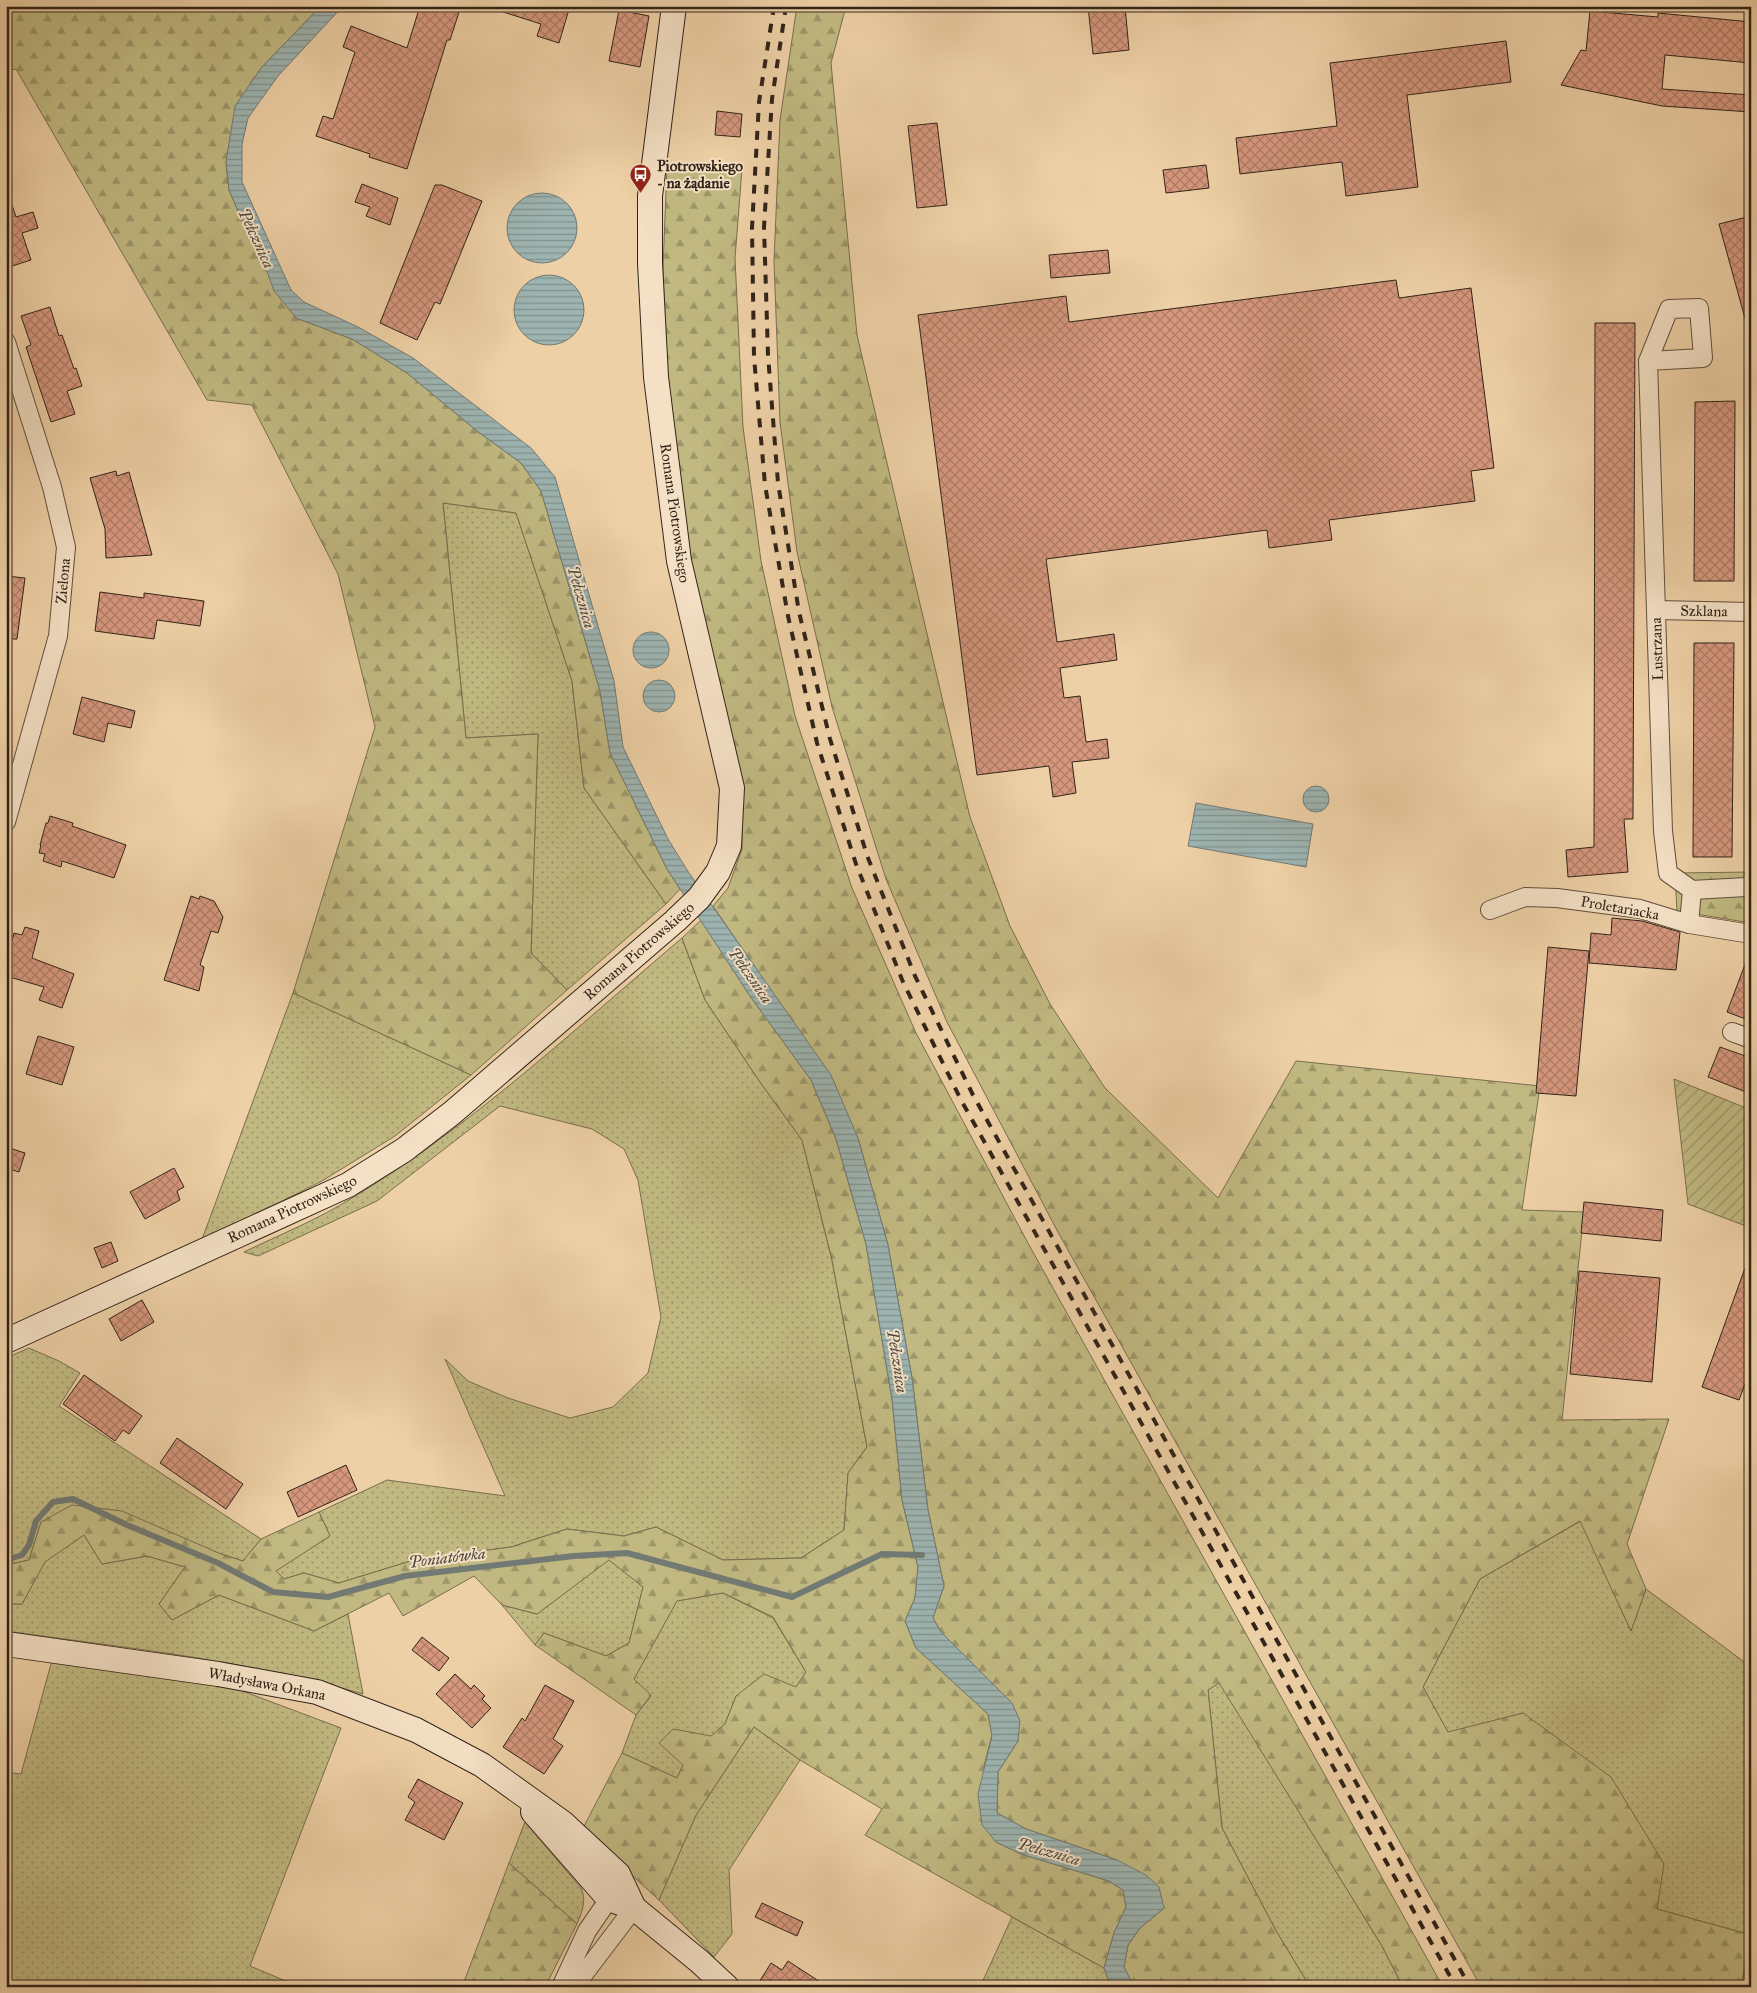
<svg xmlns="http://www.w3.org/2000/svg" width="1757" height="1993" font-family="'IM FELL Great Primer',serif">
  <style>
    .grass { fill: url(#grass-dots); stroke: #796e4d }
    .forest { fill: url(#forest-firs); stroke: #796e4d }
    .garden { fill: url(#garden-furrows); stroke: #796e4d }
    .water { fill: url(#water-rules); stroke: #727a74 }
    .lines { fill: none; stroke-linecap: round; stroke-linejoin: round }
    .stream { stroke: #727a74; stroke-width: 6 }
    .building { fill: url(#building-cross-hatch); stroke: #312419 }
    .street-casing { stroke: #604f3c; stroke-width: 20 }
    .secondary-casing { stroke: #312419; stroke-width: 26 }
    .street { stroke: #f4e0c5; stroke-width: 18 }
    .secondary { stroke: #f4e0c5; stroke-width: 24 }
    .rail { stroke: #312419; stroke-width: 4; stroke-dasharray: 9 9; stroke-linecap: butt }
    .labels { text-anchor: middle; stroke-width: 4; stroke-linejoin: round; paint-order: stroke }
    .poi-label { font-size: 15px; font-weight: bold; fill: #312419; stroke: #f4e0c5; text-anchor: start }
    .street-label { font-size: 15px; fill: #312419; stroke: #f4e0c5 }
    .water-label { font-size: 16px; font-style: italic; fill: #4c483f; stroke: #f4e0c5 }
  </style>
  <defs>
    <pattern id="grass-dots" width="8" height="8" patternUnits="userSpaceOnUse" patternTransform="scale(1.25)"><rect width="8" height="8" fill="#c1b981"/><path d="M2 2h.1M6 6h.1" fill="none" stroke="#9d9669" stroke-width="1.8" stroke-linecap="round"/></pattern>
    <pattern id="forest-firs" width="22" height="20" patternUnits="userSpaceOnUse" patternTransform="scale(1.25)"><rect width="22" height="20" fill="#c1b981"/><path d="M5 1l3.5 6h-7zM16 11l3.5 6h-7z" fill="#9d9669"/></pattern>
    <pattern id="garden-furrows" width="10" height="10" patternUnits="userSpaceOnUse" patternTransform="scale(1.25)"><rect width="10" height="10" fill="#c1b981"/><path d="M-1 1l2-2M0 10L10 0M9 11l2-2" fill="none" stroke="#9d9669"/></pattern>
    <pattern id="water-rules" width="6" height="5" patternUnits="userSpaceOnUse" patternTransform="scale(1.25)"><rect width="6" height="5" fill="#9db4b1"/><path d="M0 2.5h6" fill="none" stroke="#81928f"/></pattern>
    <pattern id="building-cross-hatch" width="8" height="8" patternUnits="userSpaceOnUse" patternTransform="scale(1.25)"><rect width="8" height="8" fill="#d6977d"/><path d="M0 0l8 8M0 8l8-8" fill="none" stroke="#ae7b66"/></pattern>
  </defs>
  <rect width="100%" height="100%" fill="#eed0a6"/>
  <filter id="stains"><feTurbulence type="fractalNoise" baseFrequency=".004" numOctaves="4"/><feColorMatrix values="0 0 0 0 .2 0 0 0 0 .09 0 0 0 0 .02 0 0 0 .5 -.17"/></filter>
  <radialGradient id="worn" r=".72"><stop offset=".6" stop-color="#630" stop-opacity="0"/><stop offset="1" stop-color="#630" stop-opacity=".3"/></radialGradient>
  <g class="grass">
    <path d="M 443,503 L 516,513 L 572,681 L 584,788 L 666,904 L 567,990 L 531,953 L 538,734 L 466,738 Z"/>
    <path d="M 682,938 L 705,1000 L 760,1082 L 802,1140 L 832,1260 L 867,1447 L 848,1473 L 844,1530 L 801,1558 L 723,1560 L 656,1527 L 624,1536 L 567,1529 L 511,1547 L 414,1560 L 339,1583 L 304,1573 L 284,1579 L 275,1571 L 330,1536 L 319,1512 L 387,1480 L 505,1496 L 445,1359 L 468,1381 L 508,1398 L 570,1418 L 613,1407 L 648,1373 L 661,1317 L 638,1180 L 624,1149 L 592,1129 L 500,1106 L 377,1201 L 258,1256 L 244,1252 C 279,1235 319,1219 352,1198 C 472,1126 576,1028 682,938 Z"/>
    <path d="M 293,993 L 471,1075 L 395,1136 L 322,1181 L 201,1242 Z"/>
    <path d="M 29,1348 L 59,1361 L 80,1373 L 59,1406 L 261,1539 L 243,1561 L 221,1554 L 41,1522 L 29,1560 L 6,1565 L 6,1358 Z"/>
    <path d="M 1581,1521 L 1631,1631 L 1646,1589 L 1751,1667 L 1751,1935 L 1657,1909 L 1663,1864 L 1523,1713 L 1448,1733 L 1423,1687 L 1480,1579 Z"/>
    <path d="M 84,1535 L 102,1564 L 147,1556 L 185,1567 L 159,1604 L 172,1620 L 219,1595 L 314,1631 L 348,1614 L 363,1694 C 248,1660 125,1648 6,1631 L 6,1604 L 22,1604 L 45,1561 Z"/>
    <path d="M 609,1559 L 643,1587 L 629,1643 L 606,1656 L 544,1633 L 535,1645 L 502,1605 L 537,1614 Z"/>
    <path d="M 723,1593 L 773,1618 L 806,1672 L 796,1687 L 736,1696 L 725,1724 L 683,1765 L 677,1778 L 622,1753 L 636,1715 L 651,1696 L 634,1679 L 676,1601 Z"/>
    <path d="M 52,1660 L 237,1689 L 341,1728 L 250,1966 L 300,1987 L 6,1987 L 6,1772 L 21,1774 Z"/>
    <path d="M 1219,1682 L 1382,1946 L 1403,1987 L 1310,1987 L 1275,1929 L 1222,1828 L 1208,1690 Z"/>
    <path d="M 754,1727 L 800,1760 L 729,1870 L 732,1934 L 714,1957 L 659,1900 L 696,1815 Z"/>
    <path d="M 525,1822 L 581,1888 C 587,1900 582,1912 577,1924 L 509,1863 Z"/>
    <path d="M 1012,1917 L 1104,1968 L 1111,1987 L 980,1987 Z"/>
    <path d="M 1751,1939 L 1751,1987 L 1741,1987 Z"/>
  </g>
  <g class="forest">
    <path d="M 6,6 L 321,6 L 261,68 L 226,162 L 229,190 L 238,211 L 296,318 L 352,339 L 407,373 L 477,431 L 521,463 L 541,491 L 600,691 L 610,753 L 667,869 L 680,889 L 666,904 L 584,788 L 572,681 L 516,513 L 443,503 L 466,738 L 538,734 L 531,953 L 567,990 L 471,1075 L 293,993 L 375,727 L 338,574 L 252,405 L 207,400 L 16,69 L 6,71 Z"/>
    <path d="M 797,6 L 846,6 L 831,63 L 857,335 L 970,817 L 1010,926 L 1050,1004 L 1105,1088 L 1218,1198 L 1296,1061 L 1540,1086 L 1522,1210 L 1584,1212 L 1562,1420 L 1669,1419 L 1627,1544 L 1646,1589 L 1631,1631 L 1580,1521 L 1480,1579 L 1423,1687 L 1448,1732 L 1523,1713 L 1611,1777 L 1664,1864 L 1657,1909 L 1751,1935 L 1741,1987 L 1481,1987 L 1059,1234 L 947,1022 L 886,879 L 832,707 L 797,552 L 780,422 L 774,261 L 780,120 Z"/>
    <path d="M 667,165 L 742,169 L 735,258 L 743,427 L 761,561 L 795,716 L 852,888 L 916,1033 L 1029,1245 L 1443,1987 L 1403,1987 L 1382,1946 L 1219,1683 L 1208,1690 L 1222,1828 L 1275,1929 L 1310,1987 L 1134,1987 L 1124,1967 L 1128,1945 L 1139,1929 L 1164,1908 L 1117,1860 L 1026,1829 L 997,1813 L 998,1772 L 1018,1741 L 941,1632 L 933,1618 L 944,1586 L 928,1510 L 912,1378 L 888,1245 L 858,1138 L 770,989 L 713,906 L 728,888 L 742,849 L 742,786 L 689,559 L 667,376 L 663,269 Z"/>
    <path d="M 1751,872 L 1751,923 L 1677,911 L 1675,873 Z"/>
    <path d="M 701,920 L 750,996 L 811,1080 L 836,1139 L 866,1244 L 892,1399 L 902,1500 L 918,1567 L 915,1598 L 905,1621 L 916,1648 L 988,1714 L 992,1735 L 984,1766 L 996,1842 L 1021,1854 L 1109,1881 L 1123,1890 L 1126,1907 L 1114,1933 L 1104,1968 L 865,1835 L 882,1809 L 800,1760 L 754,1727 L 696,1815 L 659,1900 L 582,1830 L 622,1753 L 677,1778 L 683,1765 L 659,1743 L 673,1729 L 711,1736 L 725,1724 L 736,1696 L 764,1674 L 796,1687 L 806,1672 L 773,1617 L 723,1593 L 677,1601 L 634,1679 L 651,1695 L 636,1715 L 535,1645 L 544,1633 L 606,1656 L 629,1643 L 643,1587 L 609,1560 L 537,1614 L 502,1605 L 474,1576 L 403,1616 L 389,1593 L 314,1631 L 219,1595 L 172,1620 L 159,1604 L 185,1567 L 147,1556 L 102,1564 L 84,1535 L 45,1562 L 22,1604 L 6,1604 L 6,1565 L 29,1560 L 41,1522 L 72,1505 L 122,1511 L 221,1554 L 243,1561 L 261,1539 L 319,1512 L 330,1536 L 276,1571 L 284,1579 L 304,1573 L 339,1583 L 414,1560 L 511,1547 L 567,1529 L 624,1536 L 656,1527 L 723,1560 L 801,1558 L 844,1530 L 848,1473 L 867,1447 L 832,1260 L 802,1140 L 760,1082 L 705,1000 L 682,938 Z"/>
    <path d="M 509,1863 L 577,1924 L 545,1987 L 462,1987 Z"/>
  </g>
  <path class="garden" d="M 1674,1079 L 1751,1110 L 1751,1228 L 1688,1204 Z"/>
  <g class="water">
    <path d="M 321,6 L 343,6 L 278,76 L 248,118 L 242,144 L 242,182 L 291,290 L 304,302 L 358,327 L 413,358 L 531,448 L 555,477 L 614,681 L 623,747 L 668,839 L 687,870 L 831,1075 L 858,1138 L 888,1245 L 912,1378 L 928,1510 L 944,1586 L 933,1618 L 941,1632 L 1012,1703 L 1020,1721 L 1018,1741 L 998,1772 L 997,1813 L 1026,1829 L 1117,1860 L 1146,1875 L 1159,1887 L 1164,1908 L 1139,1929 L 1128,1945 L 1124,1967 L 1134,1987 L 1111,1987 L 1104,1968 L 1114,1933 L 1126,1907 L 1123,1890 L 1109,1881 L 1021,1854 L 996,1842 L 982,1825 L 978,1794 L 992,1736 L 988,1714 L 916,1648 L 905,1621 L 915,1598 L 918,1567 L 902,1500 L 892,1399 L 866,1244 L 836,1139 L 811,1080 L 750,996 L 667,869 L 610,753 L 600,691 L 541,491 L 521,463 L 477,431 L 407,373 L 352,339 L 296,318 L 274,291 L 260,252 L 238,211 L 229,190 L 226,162 L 235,106 L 261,68 Z"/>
    <circle cx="542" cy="228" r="35"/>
    <circle cx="549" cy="310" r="35"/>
    <circle cx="651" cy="650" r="18"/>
    <circle cx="659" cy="696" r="16"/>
    <circle cx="1316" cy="799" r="13"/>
    <path d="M 1196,803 L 1313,824 L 1306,867 L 1188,846 Z"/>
  </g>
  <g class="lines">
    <path class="stream" d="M 6,1560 L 22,1555 L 29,1545 L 36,1521 L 53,1502 L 73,1499 L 127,1525 L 218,1563 L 273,1592 L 328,1597 L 405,1576 L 574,1556 L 627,1553 L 792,1597 L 882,1554 L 922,1555"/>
  </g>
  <g class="building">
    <path d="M 420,6 L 461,6 L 450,40 L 447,40 L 407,169 L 369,157 L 370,154 L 316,136 L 323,116 L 333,119 L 355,52 L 343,47 L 351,26 L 407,48 Z"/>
    <path d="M 498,6 L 570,6 L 559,43 L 537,36 L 541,24 L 497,10 Z"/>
    <path d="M 1088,6 L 1125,6 L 1129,50 L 1093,54 Z"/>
    <path d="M 619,10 L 649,16 L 640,67 L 609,61 Z"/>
    <path d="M 1590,11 L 1658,17 L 1658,13 L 1751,22 L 1751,63 L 1665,55 L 1662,89 L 1751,95 L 1751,112 L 1662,106 L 1561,85 L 1581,50 L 1586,51 Z"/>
    <path d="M 1506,41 L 1511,82 L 1407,95 L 1418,187 L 1346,196 L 1342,162 L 1240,174 L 1236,138 L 1337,126 L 1330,63 Z"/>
    <path d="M 717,111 L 742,114 L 740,137 L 715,135 Z"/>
    <path d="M 937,123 L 947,205 L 917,208 L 908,126 Z"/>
    <path d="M 1206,165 L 1209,188 L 1166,193 L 1163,170 Z"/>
    <path d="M 362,184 L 398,198 L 390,225 L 366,216 L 370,207 L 355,202 Z"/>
    <path d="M 435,185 L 442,185 L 482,201 L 440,304 L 435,302 L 417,340 L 380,323 Z"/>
    <path d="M 9,196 L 16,217 L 33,212 L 38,228 L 22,233 L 31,260 L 6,268 L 6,197 Z"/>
    <path d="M 1751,216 L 1751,321 L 1746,322 L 1719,224 Z"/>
    <path d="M 1108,250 L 1110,273 L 1051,278 L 1049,255 Z"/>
    <path d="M 1396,280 L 1399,298 L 1471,288 L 1494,468 L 1471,471 L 1475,501 L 1329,520 L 1332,540 L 1269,548 L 1267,530 L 1046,559 L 1057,642 L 1114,634 L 1117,660 L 1060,668 L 1064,698 L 1080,696 L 1086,742 L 1107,739 L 1109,758 L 1072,762 L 1076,793 L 1053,797 L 1049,766 L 977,775 L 918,315 L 1066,296 L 1069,322 Z"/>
    <path d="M 50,307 L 59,336 L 62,335 L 74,369 L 76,368 L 82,386 L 67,391 L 75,414 L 51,422 L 26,347 L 31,345 L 21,316 Z"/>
    <path d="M 1595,323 L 1635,323 L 1633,819 L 1624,819 L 1628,872 L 1568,877 L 1566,850 L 1594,847 Z"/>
    <path d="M 1735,401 L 1734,581 L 1694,581 L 1695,402 Z"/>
    <path d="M 116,471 L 117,476 L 129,472 L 152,555 L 106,558 L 105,529 L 90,478 Z"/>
    <path d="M 6,576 L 25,578 L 17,639 L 6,639 Z"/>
    <path d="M 100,592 L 144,598 L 144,593 L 204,601 L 200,626 L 157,620 L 154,639 L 95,631 Z"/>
    <path d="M 1694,643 L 1734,643 L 1732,857 L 1693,857 Z"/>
    <path d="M 82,697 L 135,711 L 131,728 L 108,723 L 104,742 L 73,734 Z"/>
    <path d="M 50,816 L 73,823 L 72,826 L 126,845 L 114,878 L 62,861 L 61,867 L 43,861 L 45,854 L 39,853 L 41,845 L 40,845 L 46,823 L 48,823 Z"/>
    <path d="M 191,896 L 199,899 L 200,896 L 214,901 L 223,917 L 218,933 L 211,931 L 200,965 L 204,967 L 199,991 L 164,980 Z"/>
    <path d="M 1612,918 L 1642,921 L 1680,932 L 1676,970 L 1589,963 L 1591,933 L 1611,935 Z"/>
    <path d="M 25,927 L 39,931 L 32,958 L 74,974 L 62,1008 L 39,1000 L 44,987 L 6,976 L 6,957 L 10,941 L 12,941 L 14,933 L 22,935 Z"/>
    <path d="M 1548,947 L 1589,951 L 1576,1096 L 1536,1093 Z"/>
    <path d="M 1749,954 L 1751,954 L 1751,1021 L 1727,1012 Z"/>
    <path d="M 38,1036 L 74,1047 L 62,1085 L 26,1074 Z"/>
    <path d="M 1720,1047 L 1751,1058 L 1751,1094 L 1708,1077 Z"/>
    <path d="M 6,1147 L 25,1153 L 19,1172 L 6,1168 Z"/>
    <path d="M 174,1168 L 184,1187 L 177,1191 L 180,1200 L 145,1219 L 130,1192 Z"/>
    <path d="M 1584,1202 L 1663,1210 L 1661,1241 L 1581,1233 Z"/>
    <path d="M 111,1242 L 118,1261 L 102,1268 L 94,1248 Z"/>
    <path d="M 1749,1257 L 1751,1258 L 1751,1368 L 1739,1400 L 1702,1387 Z"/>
    <path d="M 1579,1271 L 1660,1278 L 1652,1382 L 1570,1374 Z"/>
    <path d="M 142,1300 L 154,1322 L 121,1341 L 109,1319 Z"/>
    <path d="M 84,1375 L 142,1416 L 129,1434 L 123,1430 L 115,1441 L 63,1404 Z"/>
    <path d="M 177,1438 L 243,1484 L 226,1509 L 160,1463 Z"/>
    <path d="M 346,1465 L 357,1490 L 298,1517 L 287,1492 Z"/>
    <path d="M 422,1637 L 449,1658 L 439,1671 L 412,1650 Z"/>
    <path d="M 455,1674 L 471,1689 L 474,1685 L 485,1696 L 482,1699 L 491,1708 L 472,1728 L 436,1694 Z"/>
    <path d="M 545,1685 L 574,1701 L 553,1739 L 563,1746 L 544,1774 L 503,1747 L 522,1718 L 525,1721 Z"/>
    <path d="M 418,1779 L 463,1803 L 444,1840 L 405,1820 L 415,1802 L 408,1797 Z"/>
    <path d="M 762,1903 L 803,1922 L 797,1936 L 755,1917 Z"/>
    <path d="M 788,1961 L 828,1987 L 756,1987 L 771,1963 L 782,1970 Z"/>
  </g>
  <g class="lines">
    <defs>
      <g id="street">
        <path d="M 6,342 L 52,487 L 66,547 L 58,636 L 6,822"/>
        <path d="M 1648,361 L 1669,309 L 1699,308 L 1703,358 L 1648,361 L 1663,831 L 1668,873 L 1692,890 L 1689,924"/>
        <path d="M 1656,610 L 1751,612"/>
        <path d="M 1692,890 L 1746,887 L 1751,883"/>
        <path d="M 1490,910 L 1525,897 L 1557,898 L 1640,909 L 1689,924 L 1751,934"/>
        <path d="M 1732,1032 L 1751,1039"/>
        <path d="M 561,1987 L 587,1931 L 609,1899"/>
        <path d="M 574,1987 L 634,1908"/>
      </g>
      <g id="secondary">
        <path d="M 6,1341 L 348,1185 L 404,1150 L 452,1113 L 675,921 L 699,898 L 718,872 L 729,846 L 732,788 L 679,561 L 656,377 L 650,263 L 650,196 L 674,6"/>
        <path d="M 6,1644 L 218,1674 L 317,1692 L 416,1730 L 482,1765 L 563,1823 L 618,1874 L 634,1908"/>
        <path d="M 533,1812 L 609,1899 L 634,1908 L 699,1961 L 727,1987"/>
      </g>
    </defs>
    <use href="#street" class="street-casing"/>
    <use href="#secondary" class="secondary-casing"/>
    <use href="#street" class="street"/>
    <use href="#secondary" class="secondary"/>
    <g class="rail">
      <path d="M 774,6 L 759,102 L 752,228 L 754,357 L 765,485 L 788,616 L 817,743 L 856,864 L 903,982 L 961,1100 L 1456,1987"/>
      <path d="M 786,6 L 772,99 L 764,227 L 768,355 L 778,483 L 799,612 L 830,739 L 868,858 L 915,976 L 973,1095 L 1470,1987"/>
    </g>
  </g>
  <defs>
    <symbol id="bus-pin" viewBox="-11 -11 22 30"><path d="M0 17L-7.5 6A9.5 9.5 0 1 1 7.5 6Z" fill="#8f2418" stroke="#f4e0c5"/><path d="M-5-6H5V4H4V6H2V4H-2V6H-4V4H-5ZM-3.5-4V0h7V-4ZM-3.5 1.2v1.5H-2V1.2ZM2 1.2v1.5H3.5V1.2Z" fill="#fff"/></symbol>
  </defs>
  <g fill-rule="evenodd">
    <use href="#bus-pin" x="628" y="162" width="25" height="34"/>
  </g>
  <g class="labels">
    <g class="poi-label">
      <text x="657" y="171">Piotrowskiego<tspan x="657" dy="17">- na żądanie</tspan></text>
    </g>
    <g class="street-label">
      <text transform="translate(675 513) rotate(82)" y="5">Romana Piotrowskiego</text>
      <text transform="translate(63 581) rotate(-85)" y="5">Zielona</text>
      <text transform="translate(1704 611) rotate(1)" y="5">Szklana</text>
      <text transform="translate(1657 649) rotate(-92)" y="5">Lustrzana</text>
      <text transform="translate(1620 908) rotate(10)" y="5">Proletariacka</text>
      <text transform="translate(639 951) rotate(-41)" y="5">Romana Piotrowskiego</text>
      <text transform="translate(292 1209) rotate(-25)" y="5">Romana Piotrowskiego</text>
      <text transform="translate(267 1684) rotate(11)" y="5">Władysława Orkana</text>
    </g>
    <g class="water-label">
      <text transform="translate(257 238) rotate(65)" y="6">Pełcznica</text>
      <text transform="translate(582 597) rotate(74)" y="6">Pełcznica</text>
      <text transform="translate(751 975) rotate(55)" y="6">Pełcznica</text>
      <text transform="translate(898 1361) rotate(81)" y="6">Pełcznica</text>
      <text transform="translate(447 1557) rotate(-7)" y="6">Poniatówka</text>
      <text transform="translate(1049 1851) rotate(16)" y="6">Pełcznica</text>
    </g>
  </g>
  <rect width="1757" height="1993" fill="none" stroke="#eed0a6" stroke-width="25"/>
  <rect x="8" y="8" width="1742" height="1978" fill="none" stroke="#312419" stroke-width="2.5"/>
  <rect x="12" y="12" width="1732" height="1968" fill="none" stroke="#312419"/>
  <rect width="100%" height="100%" filter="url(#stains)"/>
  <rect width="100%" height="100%" fill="url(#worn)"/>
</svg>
